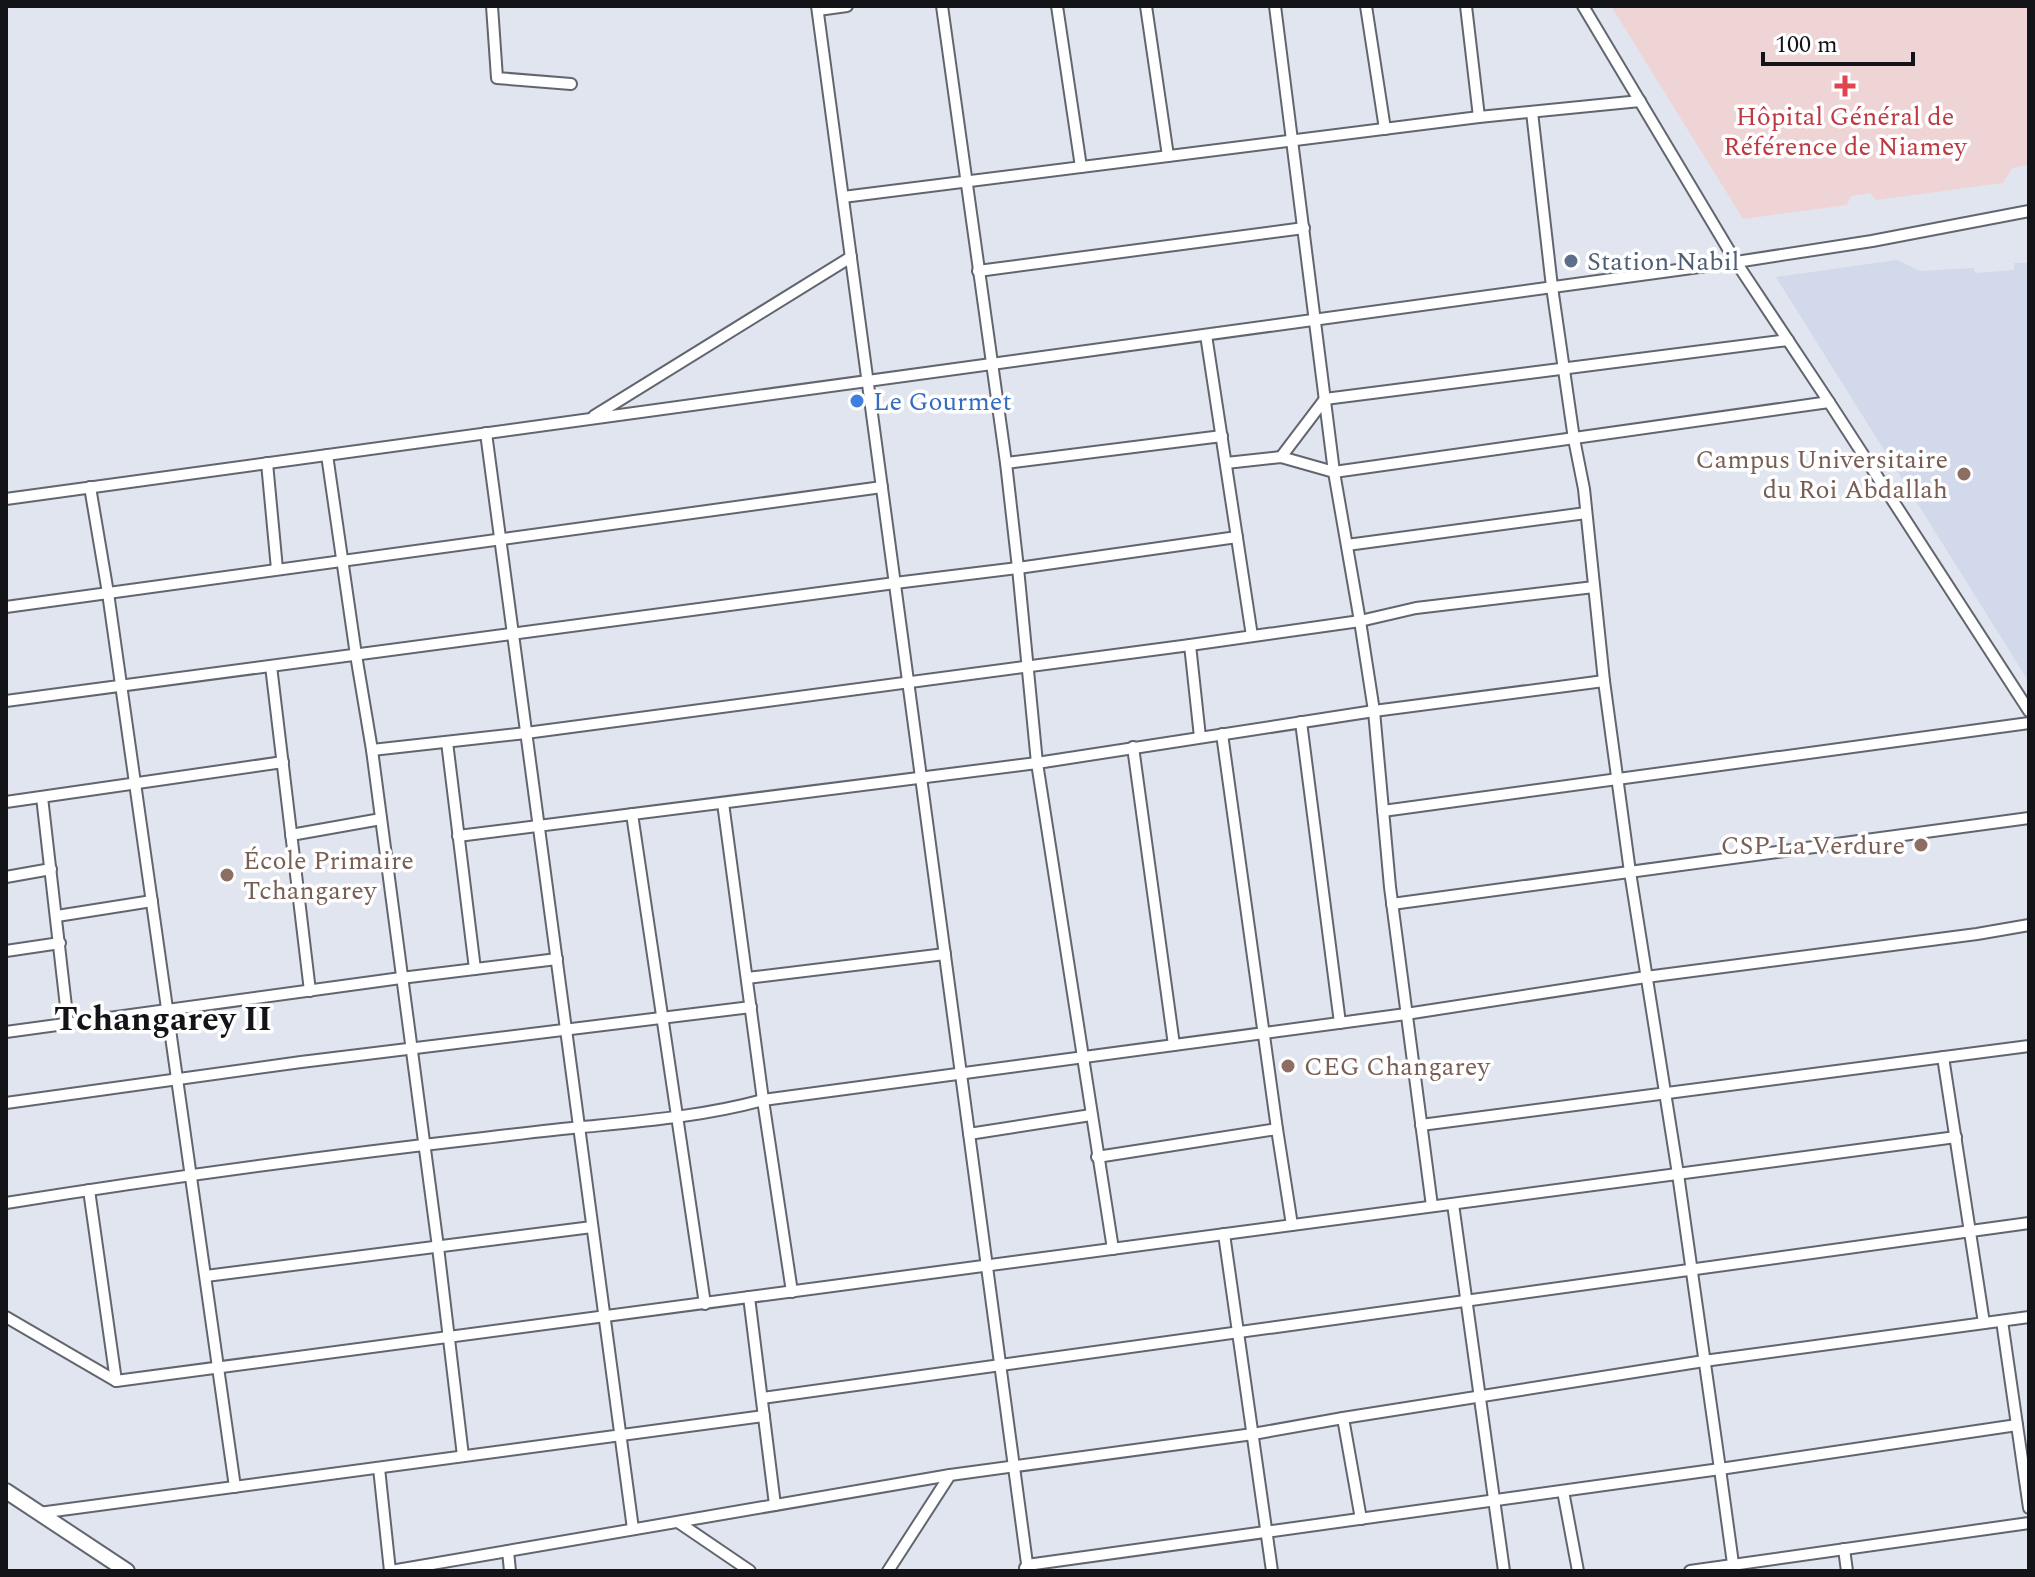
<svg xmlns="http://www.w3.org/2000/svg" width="2035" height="1577" font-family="Spectral,serif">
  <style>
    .built { fill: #d1d9ea }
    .medical { fill: #efd4d6 }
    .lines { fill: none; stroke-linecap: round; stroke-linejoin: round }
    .street-casing { stroke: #61656e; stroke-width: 14 }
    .secondary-casing { stroke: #61656e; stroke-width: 18 }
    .street { stroke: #fff; stroke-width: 10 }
    .secondary { stroke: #fff; stroke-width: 14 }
    .health-dot { fill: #e0444e; stroke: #fff; stroke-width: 3 }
    .service-dot { fill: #5c6f8a; stroke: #fff; stroke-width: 3 }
    .shop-dot { fill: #3f7fe0; stroke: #fff; stroke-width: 3 }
    .education-dot { fill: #8d6e63; stroke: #fff; stroke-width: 3 }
    .labels { text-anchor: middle; stroke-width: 7; stroke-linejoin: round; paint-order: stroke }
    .health-label { font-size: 26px; fill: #be3a42; stroke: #fff }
    .service-label { font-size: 26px; fill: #4e5e75; stroke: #fff; text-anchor: start }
    .shop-label { font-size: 26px; fill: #366cbe; stroke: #fff; text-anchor: start }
    .education-label { font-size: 26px; fill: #785e54; stroke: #fff; text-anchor: end }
    .district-label { font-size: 34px; font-weight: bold; fill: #131418; stroke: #fff }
  </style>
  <rect width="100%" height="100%" fill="#e1e5ef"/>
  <path class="built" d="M 1897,260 L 1920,271 L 1974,268 L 1975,273 L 2014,270 L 2014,263 L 2029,263 L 2029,682 L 1776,277 Z"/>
  <path class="medical" d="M 1611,6 L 2029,6 L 2029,165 L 2012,168 L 2003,183 L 1876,200 L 1870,193 L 1851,196 L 1847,205 L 1743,219 Z"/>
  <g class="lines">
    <defs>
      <g id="street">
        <path d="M 492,6 L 497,78 L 571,84"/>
        <path d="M 817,6 L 1028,1571"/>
        <path d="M 942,6 L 1006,463 L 1018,568 L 1037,763 L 1113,1249"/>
        <path d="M 1057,6 L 1081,167"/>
        <path d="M 1146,6 L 1168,156"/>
        <path d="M 1275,6 L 1334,472 L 1360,621 L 1374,711 L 1390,887 L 1432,1206"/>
        <path d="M 1366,6 L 1385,129"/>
        <path d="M 1466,6 L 1479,117"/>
        <path d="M 1583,6 L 1736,262 L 1829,402 L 2029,711"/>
        <path d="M 818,10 L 847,6"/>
        <path d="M 1532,112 L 1552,287 L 1574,439 L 1584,489 L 1604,681 L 1630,872 L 1678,1174 L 1720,1469 L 2017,1425"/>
        <path d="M 843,197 L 1479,117 L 1640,101"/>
        <path d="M 978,271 L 1304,228"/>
        <path d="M 1206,335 L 1252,636"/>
        <path d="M 594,416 L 851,257"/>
        <path d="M 486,433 L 633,1529"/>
        <path d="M 327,455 L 356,655 L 372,750 L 438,1247 L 463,1456"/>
        <path d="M 1281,457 L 1325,399 L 1788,340"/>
        <path d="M 267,463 L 277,569"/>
        <path d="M 1006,463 L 1222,436"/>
        <path d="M 1226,463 L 1281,457 L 1334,472 L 1829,402"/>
        <path d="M 90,487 L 108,593 L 235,1487"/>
        <path d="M 6,499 L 1736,262 L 1872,241 L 2029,211"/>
        <path d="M 1347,545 L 1586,513"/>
        <path d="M 6,607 L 882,487"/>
        <path d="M 1190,645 L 1200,737"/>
        <path d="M 271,666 L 310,991"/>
        <path d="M 6,701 L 895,583 L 1018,568 L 1237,537"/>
        <path d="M 1301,722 L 1340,1023"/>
        <path d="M 1222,734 L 1277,1129 L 1292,1225"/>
        <path d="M 447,742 L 475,969"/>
        <path d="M 1133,747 L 1174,1045"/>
        <path d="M 372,750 L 526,733 L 1190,645 L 1360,621 L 1416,608 L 1594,587"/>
        <path d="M 42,797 L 68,1024"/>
        <path d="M 6,802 L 283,762"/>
        <path d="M 723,803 L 763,1100 L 792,1292"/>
        <path d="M 1383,811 L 2029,723"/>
        <path d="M 632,814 L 705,1304"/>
        <path d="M 291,835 L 381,819"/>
        <path d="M 458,836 L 1037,763 L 1374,711 L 1604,681"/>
        <path d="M 6,877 L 51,869"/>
        <path d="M 1392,904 L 2029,818"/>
        <path d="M 57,916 L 152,901"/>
        <path d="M 6,951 L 60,943"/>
        <path d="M 747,978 L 945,954"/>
        <path d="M 6,1032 L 401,978 L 557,959"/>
        <path d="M 1943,1057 L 1984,1323"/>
        <path d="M 6,1103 L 301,1062 L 751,1007"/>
        <path d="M 1421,1125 L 2029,1046"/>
        <path d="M 969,1134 L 1091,1115"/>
        <path d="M 1097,1157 L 1277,1129"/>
        <path d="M 89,1190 L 116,1381"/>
        <path d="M 6,1203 C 162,1178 318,1157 475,1139 C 511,1135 547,1130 583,1127 C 644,1121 704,1116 763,1100 L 1406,1014 L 1646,977 L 1977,934 L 2029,925"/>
        <path d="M 1453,1204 L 1504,1571"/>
        <path d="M 1224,1234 L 1272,1571"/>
        <path d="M 206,1276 L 592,1227"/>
        <path d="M 749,1297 L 775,1505"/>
        <path d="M 6,1317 L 116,1381 L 1956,1137"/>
        <path d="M 2002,1321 L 2029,1508"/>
        <path d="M 762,1398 L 2029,1223"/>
        <path d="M 1343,1418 L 1361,1519"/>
        <path d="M 379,1468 L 390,1571"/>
        <path d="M 1563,1491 L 1578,1571"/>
        <path d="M 39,1513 L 764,1416"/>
        <path d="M 678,1522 L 750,1571"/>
        <path d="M 1844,1549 L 1847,1571"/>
        <path d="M 508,1551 L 510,1571"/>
        <path d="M 1025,1568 L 1027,1565 L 1720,1469 L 1734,1571"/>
        <path d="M 391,1571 L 950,1475 L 1253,1434 L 1343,1418 L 1704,1361 L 2029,1317"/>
        <path d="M 888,1571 L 950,1475"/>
        <path d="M 1690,1571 L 2029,1523"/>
      </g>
      <path id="secondary" d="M 6,1491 L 127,1571"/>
    </defs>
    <use href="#street" class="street-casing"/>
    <use href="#secondary" class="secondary-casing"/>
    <use href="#street" class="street"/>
    <use href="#secondary" class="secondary"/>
  </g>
  <path class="health-dot" d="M1841 74h8v8h8v8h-8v8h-8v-8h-8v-8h8z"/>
  <circle class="service-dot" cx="1571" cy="261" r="8"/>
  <circle class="shop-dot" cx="857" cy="401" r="8"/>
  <g class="education-dot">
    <circle cx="1964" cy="474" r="8"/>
    <circle cx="1921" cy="845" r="8"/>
    <circle cx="227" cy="875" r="8"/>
    <circle cx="1288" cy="1066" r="8"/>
  </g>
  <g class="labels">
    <g class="health-label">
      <text x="1845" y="125">Hôpital Général de<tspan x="1845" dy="30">Référence de Niamey</tspan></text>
    </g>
    <g class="service-label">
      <text x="1587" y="270">Station Nabil</text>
    </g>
    <g class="shop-label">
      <text x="873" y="410">Le Gourmet</text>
    </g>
    <g class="education-label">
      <text x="1948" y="468">Campus Universitaire<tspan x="1948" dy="30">du Roi Abdallah</tspan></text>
      <text x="1905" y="854">CSP La Verdure</text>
      <text x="243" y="869" text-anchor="start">École Primaire<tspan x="243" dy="30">Tchangarey</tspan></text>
      <text x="1304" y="1075" text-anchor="start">CEG Changarey</text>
    </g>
    <g class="district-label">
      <text x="163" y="1030">Tchangarey II</text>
    </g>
  </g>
  <rect width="2035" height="1577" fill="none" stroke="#131418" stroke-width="16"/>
  <path d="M1763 52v12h150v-12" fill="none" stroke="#131418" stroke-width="4"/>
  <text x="1775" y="52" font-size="24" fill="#131418" stroke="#ffffff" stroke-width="6" paint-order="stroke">100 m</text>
</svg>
